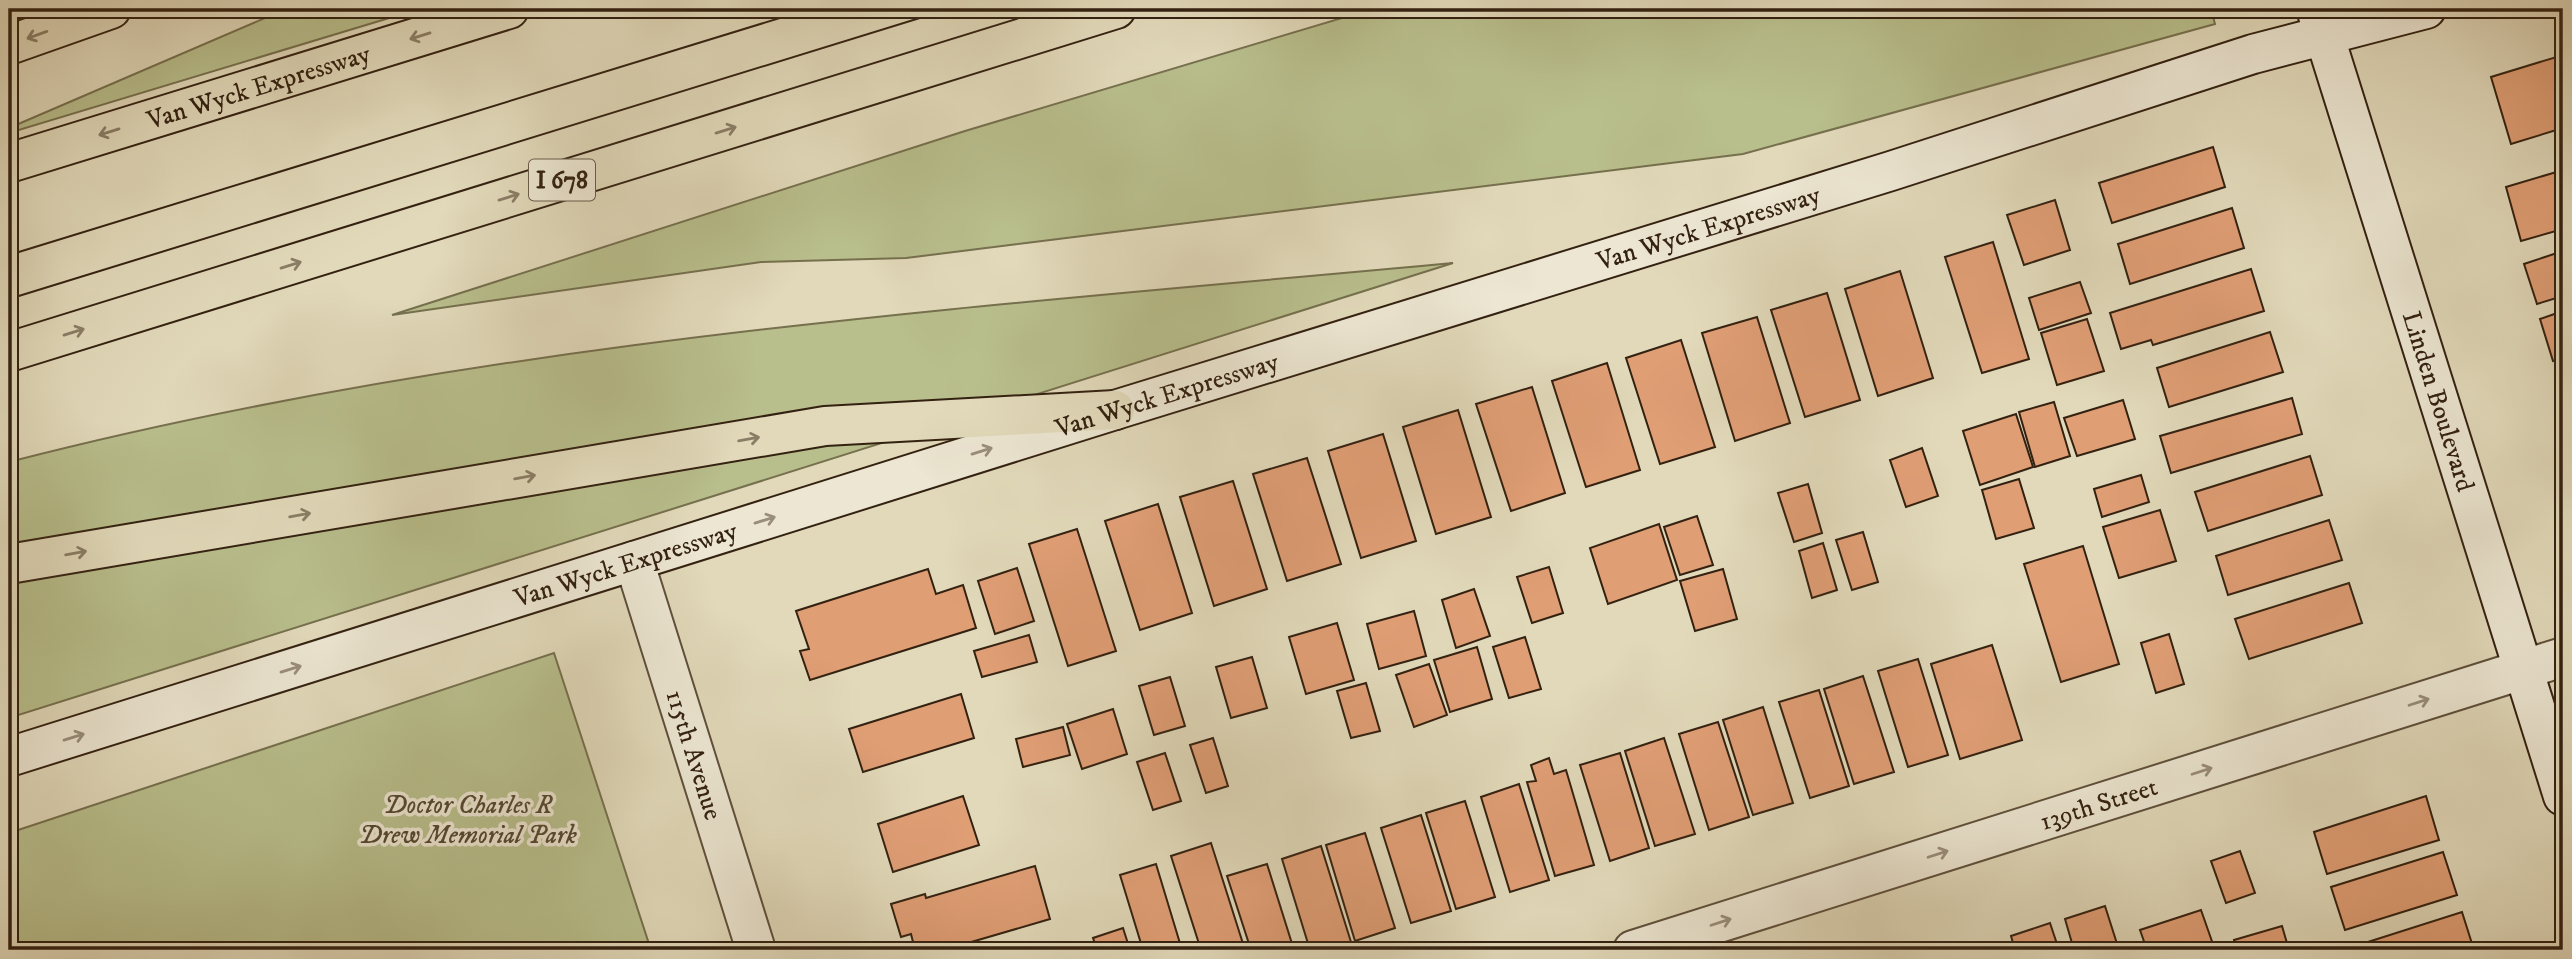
<svg xmlns="http://www.w3.org/2000/svg" width="2572" height="959" font-family="'IM FELL DW Pica',serif">
  <style>
    .green { fill: #b8be8c; stroke: #76704e; stroke-width: 2 }
    .building { fill: #e09e75; stroke: #332111; stroke-width: 2 }
    .lines { fill: none; stroke-linecap: round; stroke-linejoin: round }
    .minor-casing { stroke: #5e4f3b; stroke-width: 42 }
    .secondary-casing { stroke: #332111; stroke-width: 42 }
    .motorway-casing { stroke: #332111; stroke-width: 42 }
    .minor { stroke: #ece6d2; stroke-width: 38 }
    .secondary { stroke: #ece6d2; stroke-width: 38 }
    .motorway { stroke: #e1d9ba; stroke-width: 38 }
    .tram { stroke: #332111; stroke-width: 2 }
    .oneway { stroke: #8a7d66 }
    .oneway2 { stroke: #998d7b }
    .labels { text-anchor: middle; stroke-width: 7; stroke-linejoin: round; paint-order: stroke }
    .shield { fill: #ece6d2; stroke: #6a5c4b; stroke-width: 2 }
    .shield-label { font-size: 24px; font-weight: bold; fill: #332111 }
    .street-label { font-size: 26px; fill: #332111; stroke: #ece6d2 }
    .park-label { font-size: 26px; font-style: italic; fill: #544830; stroke: #ece6d2 }
  </style>
  <rect width="100%" height="100%" fill="#e1d9ba"/>
  <filter id="stains"><feTurbulence type="fractalNoise" baseFrequency=".00286" numOctaves="4"/><feColorMatrix values="0 0 0 0 .2 0 0 0 0 .09 0 0 0 0 .02 0 0 0 .5 -.17"/></filter>
  <radialGradient id="worn" r=".72"><stop offset=".6" stop-color="#630" stop-opacity="0"/><stop offset="1" stop-color="#630" stop-opacity=".3"/></radialGradient>
  <g class="green">
    <path d="M 9,9 L 85,9 L 9,44 Z"/>
    <path d="M 286,9 L 419,9 L 9,133 L 9,128 Z"/>
    <path d="M 1372,9 L 2211,9 L 2215,24 L 1743,154 L 906,258 L 761,262 L 392,315 L 965,131 Z"/>
    <path d="M 1453,263 L 9,718 L 9,462 C 481,340 970,308 1453,263 Z"/>
    <path d="M 554,653 L 651,950 L 9,950 L 9,833 Z"/>
  </g>
  <g class="building">
    <path d="M 2563,55 L 2563,128 L 2511,144 L 2491,77 Z"/>
    <path d="M 2213,147 L 2225,187 L 2112,223 L 2099,183 Z"/>
    <path d="M 2563,170 L 2563,229 L 2521,241 L 2506,187 Z"/>
    <path d="M 2055,200 L 2070,250 L 2024,265 L 2007,215 Z"/>
    <path d="M 2232,208 L 2244,248 L 2130,284 L 2118,244 Z"/>
    <path d="M 1993,242 L 2029,359 L 1982,373 L 1945,257 Z"/>
    <path d="M 2563,251 L 2563,296 L 2537,304 L 2524,264 Z"/>
    <path d="M 2251,269 L 2264,311 L 2153,345 L 2151,340 L 2121,349 L 2110,313 Z"/>
    <path d="M 1900,271 L 1933,378 L 1878,396 L 1845,289 Z"/>
    <path d="M 2080,282 L 2091,313 L 2039,330 L 2029,298 Z"/>
    <path d="M 1827,293 L 1860,400 L 1805,417 L 1771,310 Z"/>
    <path d="M 2563,311 L 2563,358 L 2553,361 L 2540,319 Z"/>
    <path d="M 1757,317 L 1790,423 L 1735,441 L 1702,333 Z"/>
    <path d="M 2087,319 L 2104,371 L 2057,385 L 2041,333 Z"/>
    <path d="M 2270,332 L 2283,372 L 2169,407 L 2157,368 Z"/>
    <path d="M 1681,340 L 1715,447 L 1660,464 L 1626,358 Z"/>
    <path d="M 2563,360 L 2563,389 L 2555,363 Z"/>
    <path d="M 1607,363 L 1640,470 L 1586,487 L 1552,381 Z"/>
    <path d="M 1532,387 L 1565,493 L 1511,511 L 1476,404 Z"/>
    <path d="M 2292,398 L 2302,434 L 2171,473 L 2160,436 Z"/>
    <path d="M 2123,400 L 2135,439 L 2077,456 L 2064,418 Z"/>
    <path d="M 2054,402 L 2070,456 L 2035,467 L 2019,412 Z"/>
    <path d="M 1458,410 L 1491,517 L 1436,534 L 1403,427 Z"/>
    <path d="M 2016,414 L 2033,467 L 1980,485 L 1963,431 Z"/>
    <path d="M 1383,434 L 1416,541 L 1361,558 L 1328,451 Z"/>
    <path d="M 1922,448 L 1938,496 L 1906,507 L 1890,460 Z"/>
    <path d="M 2310,456 L 2322,495 L 2208,531 L 2195,492 Z"/>
    <path d="M 1307,458 L 1341,564 L 1287,581 L 1253,474 Z"/>
    <path d="M 2141,475 L 2149,502 L 2102,517 L 2094,489 Z"/>
    <path d="M 2019,479 L 2034,528 L 1996,539 L 1982,490 Z"/>
    <path d="M 1233,481 L 1267,589 L 1214,606 L 1180,497 Z"/>
    <path d="M 1808,484 L 1822,533 L 1794,542 L 1778,493 Z"/>
    <path d="M 1158,504 L 1192,613 L 1140,630 L 1105,521 Z"/>
    <path d="M 2160,510 L 2176,561 L 2119,578 L 2103,527 Z"/>
    <path d="M 1697,516 L 1713,565 L 1680,575 L 1664,527 Z"/>
    <path d="M 2329,520 L 2342,560 L 2228,595 L 2216,556 Z"/>
    <path d="M 1659,524 L 1677,580 L 1608,604 L 1590,548 Z"/>
    <path d="M 1077,529 L 1116,651 L 1068,666 L 1029,544 Z"/>
    <path d="M 1863,532 L 1878,582 L 1852,590 L 1836,540 Z"/>
    <path d="M 1823,543 L 1837,590 L 1812,598 L 1799,551 Z"/>
    <path d="M 2083,546 L 2119,664 L 2061,682 L 2024,564 Z"/>
    <path d="M 1549,567 L 1563,613 L 1532,623 L 1517,577 Z"/>
    <path d="M 1017,568 L 1034,621 L 995,634 L 978,581 Z"/>
    <path d="M 928,569 L 936,594 L 963,585 L 976,628 L 810,680 L 800,651 L 809,649 L 796,611 Z"/>
    <path d="M 1723,569 L 1737,619 L 1695,631 L 1680,581 Z"/>
    <path d="M 2349,583 L 2362,623 L 2249,659 L 2235,619 Z"/>
    <path d="M 1474,589 L 1490,636 L 1456,648 L 1442,600 Z"/>
    <path d="M 1414,611 L 1426,656 L 1379,669 L 1367,624 Z"/>
    <path d="M 1337,623 L 1354,680 L 1306,694 L 1289,637 Z"/>
    <path d="M 2169,634 L 2184,684 L 2156,693 L 2141,643 Z"/>
    <path d="M 1029,635 L 1037,662 L 982,677 L 974,651 Z"/>
    <path d="M 1525,637 L 1541,689 L 1509,698 L 1493,647 Z"/>
    <path d="M 1992,645 L 2022,740 L 1960,759 L 1931,664 Z"/>
    <path d="M 1477,647 L 1492,699 L 1450,712 L 1434,660 Z"/>
    <path d="M 1252,657 L 1267,708 L 1231,718 L 1216,667 Z"/>
    <path d="M 1918,659 L 1948,755 L 1908,767 L 1878,671 Z"/>
    <path d="M 1429,664 L 1447,715 L 1414,727 L 1396,675 Z"/>
    <path d="M 1863,676 L 1894,772 L 1854,784 L 1824,689 Z"/>
    <path d="M 1170,677 L 1185,726 L 1154,735 L 1139,686 Z"/>
    <path d="M 1366,683 L 1380,731 L 1351,738 L 1337,691 Z"/>
    <path d="M 1819,690 L 1849,786 L 1810,798 L 1779,702 Z"/>
    <path d="M 961,694 L 974,738 L 863,772 L 849,729 Z"/>
    <path d="M 1763,707 L 1793,803 L 1753,815 L 1723,720 Z"/>
    <path d="M 1113,709 L 1127,754 L 1082,769 L 1067,724 Z"/>
    <path d="M 1718,722 L 1749,817 L 1709,830 L 1679,734 Z"/>
    <path d="M 1063,727 L 1070,755 L 1023,767 L 1016,739 Z"/>
    <path d="M 1213,738 L 1228,786 L 1206,793 L 1190,745 Z"/>
    <path d="M 1664,738 L 1695,834 L 1655,846 L 1625,751 Z"/>
    <path d="M 1165,753 L 1181,801 L 1153,810 L 1137,762 Z"/>
    <path d="M 1620,753 L 1649,848 L 1610,861 L 1580,765 Z"/>
    <path d="M 1549,758 L 1554,774 L 1566,770 L 1594,865 L 1555,876 L 1527,782 L 1536,781 L 1531,765 Z"/>
    <path d="M 1519,784 L 1549,880 L 1510,892 L 1481,797 Z"/>
    <path d="M 963,796 L 979,845 L 893,872 L 878,824 Z"/>
    <path d="M 2426,796 L 2439,840 L 2327,874 L 2314,832 Z"/>
    <path d="M 1465,801 L 1495,897 L 1456,909 L 1426,813 Z"/>
    <path d="M 1421,815 L 1451,911 L 1411,923 L 1381,828 Z"/>
    <path d="M 1365,833 L 1395,928 L 1355,941 L 1326,845 Z"/>
    <path d="M 1211,843 L 1245,950 L 1201,950 L 1171,856 Z"/>
    <path d="M 1321,846 L 1351,942 L 1325,950 L 1310,950 L 1282,859 Z"/>
    <path d="M 2240,851 L 2255,893 L 2226,903 L 2211,861 Z"/>
    <path d="M 2443,852 L 2457,895 L 2345,930 L 2331,887 Z"/>
    <path d="M 1156,864 L 1182,950 L 1143,950 L 1120,875 Z"/>
    <path d="M 1267,864 L 1294,950 L 1251,950 L 1227,876 Z"/>
    <path d="M 1035,866 L 1050,919 L 944,950 L 915,950 L 911,934 L 901,937 L 891,904 L 925,894 L 926,898 Z"/>
    <path d="M 2105,906 L 2119,950 L 2074,950 L 2065,919 Z"/>
    <path d="M 2201,910 L 2215,950 L 2147,950 L 2140,930 Z"/>
    <path d="M 2462,912 L 2474,950 L 2349,948 Z"/>
    <path d="M 2050,923 L 2059,950 L 2015,950 L 2011,936 Z"/>
    <path d="M 2282,926 L 2289,950 L 2237,950 L 2234,940 Z"/>
    <path d="M 1123,928 L 1130,950 L 1097,950 L 1093,938 Z"/>
  </g>
  <g class="lines">
    <defs>
      <g id="minor">
        <path id="s1" d="M 634,561 L 756,950"/>
        <path id="s2" d="M 1633,950 L 2563,657"/>
      </g>
      <g id="secondary">
        <path id="s3" d="M 2316,9 L 2563,796"/>
        <path id="s4" d="M 9,757 L 1115,410 L 1891,171 L 2253,54 L 2426,9"/>
      </g>
      <g id="motorway">
        <path d="M 9,45 L 111,9"/>
        <path id="s5" d="M 9,163 L 509,9"/>
        <path d="M 9,352 L 1116,9"/>
        <path d="M 9,564 L 825,426 L 1115,410"/>
      </g>
    </defs>
    <use href="#minor" class="minor-casing"/>
    <use href="#secondary" class="secondary-casing"/>
    <use href="#motorway" class="motorway-casing"/>
    <use href="#minor" class="minor"/>
    <use href="#secondary" class="secondary"/>
    <use href="#motorway" class="motorway"/>
    <g class="tram">
      <path d="M 9,255 L 809,9"/>
      <path d="M 9,299 L 949,9"/>
    </g>
  </g>
  <defs><path id="oneway-shaft" d="M-6 0H5M1.5-3L5.5 0L1.5 3" fill="none" stroke-width="1.6" stroke-linecap="round" stroke-linejoin="round" transform="scale(1.75)"/></defs>
  <g class="oneway">
    <use href="#oneway-shaft" transform="translate(37 35) rotate(160)"/>
    <use href="#oneway-shaft" transform="translate(420 36) rotate(163)"/>
    <use href="#oneway-shaft" transform="translate(726 130) rotate(-17)"/>
    <use href="#oneway-shaft" transform="translate(109 132) rotate(163)"/>
    <use href="#oneway-shaft" transform="translate(509 197) rotate(-17)"/>
    <use href="#oneway-shaft" transform="translate(291 265) rotate(-17)"/>
    <use href="#oneway-shaft" transform="translate(74 332) rotate(-17)"/>
    <use href="#oneway-shaft" transform="translate(749 439) rotate(-10)"/>
    <use href="#oneway-shaft" transform="translate(525 477) rotate(-10)"/>
    <use href="#oneway-shaft" transform="translate(300 515) rotate(-10)"/>
    <use href="#oneway-shaft" transform="translate(76 553) rotate(-10)"/>
  </g>
  <g class="oneway2">
    <use href="#oneway-shaft" transform="translate(982 451) rotate(-17)"/>
    <use href="#oneway-shaft" transform="translate(765 520) rotate(-17)"/>
    <use href="#oneway-shaft" transform="translate(291 669) rotate(-17)"/>
    <use href="#oneway-shaft" transform="translate(2419 702) rotate(-18)"/>
    <use href="#oneway-shaft" transform="translate(74 737) rotate(-17)"/>
    <use href="#oneway-shaft" transform="translate(2202 771) rotate(-18)"/>
    <use href="#oneway-shaft" transform="translate(1938 854) rotate(-18)"/>
    <use href="#oneway-shaft" transform="translate(1721 922) rotate(-18)"/>
  </g>
  <g class="labels">
    <rect class="shield" x="529" y="159.5" width="66" height="41" rx="5"/>
    <g class="shield-label">
      <text x="562" y="188">I 678</text>
    </g>
    <g class="street-label">
      <text dy="9" stroke="none"><textPath href="#s5" startOffset="261">Van Wyck Expressway</textPath></text>
      <text dy="9" stroke="none"><textPath href="#s4" startOffset="1780">Van Wyck Expressway</textPath></text>
      <text dy="9" stroke="none"><textPath href="#s4" startOffset="1213">Van Wyck Expressway</textPath></text>
      <text dy="9" stroke="none"><textPath href="#s3" startOffset="411">Linden Boulevard</textPath></text>
      <text dy="9" stroke="none"><textPath href="#s4" startOffset="646">Van Wyck Expressway</textPath></text>
      <text dy="9" stroke="none"><textPath href="#s1" startOffset="203">115th Avenue</textPath></text>
      <text dy="9" stroke="none"><textPath href="#s2" startOffset="488">139th Street</textPath></text>
    </g>
    <g class="park-label">
      <text x="468" y="813">Doctor Charles R<tspan x="468" dy="30">Drew Memorial Park</tspan></text>
    </g>
  </g>
  <rect width="2572" height="959" fill="none" stroke="#e1d9ba" stroke-width="35"/>
  <rect x="10" y="10" width="2551" height="938" fill="none" stroke="#332111" stroke-width="3.5"/>
  <rect x="18" y="18" width="2537" height="924" fill="none" stroke="#332111" stroke-width="2"/>
  <rect width="100%" height="100%" filter="url(#stains)"/>
  <rect width="100%" height="100%" fill="url(#worn)"/>
</svg>
